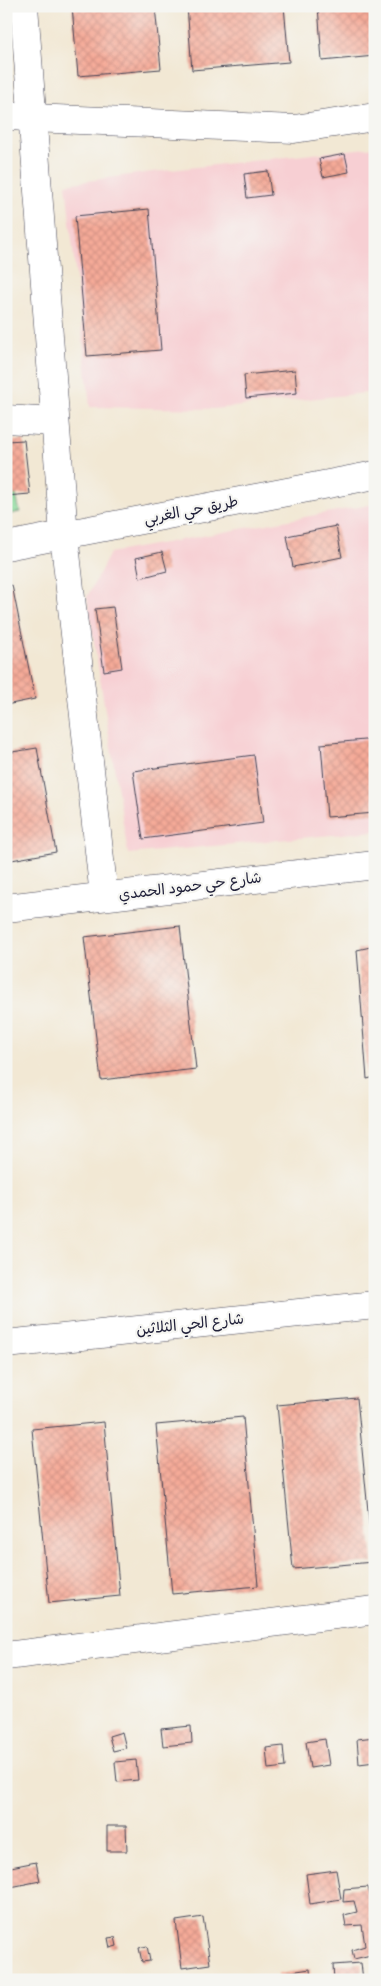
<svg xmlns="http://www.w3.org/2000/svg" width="381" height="1986" font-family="Delius,'Playpen Sans Arabic',sans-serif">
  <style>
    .built { fill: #f7cfd3 }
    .grass { fill: #89da9a; stroke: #567e6a }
    .building { fill: url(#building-cross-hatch) }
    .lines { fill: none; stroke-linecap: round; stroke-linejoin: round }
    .minor-casing { stroke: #414052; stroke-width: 29 }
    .minor { stroke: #fff; stroke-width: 28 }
    .labels { text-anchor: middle; stroke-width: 4.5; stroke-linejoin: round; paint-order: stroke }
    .street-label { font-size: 15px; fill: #22223b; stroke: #f6f6f2 }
  </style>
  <defs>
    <pattern id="building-cross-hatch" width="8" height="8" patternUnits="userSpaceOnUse" patternTransform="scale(1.25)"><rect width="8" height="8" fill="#f5aa98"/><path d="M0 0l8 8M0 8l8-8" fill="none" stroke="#d29284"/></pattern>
  </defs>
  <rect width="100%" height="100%" fill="#f6f6f2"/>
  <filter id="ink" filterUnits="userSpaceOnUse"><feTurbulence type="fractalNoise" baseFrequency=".02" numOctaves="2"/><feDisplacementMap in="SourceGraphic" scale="10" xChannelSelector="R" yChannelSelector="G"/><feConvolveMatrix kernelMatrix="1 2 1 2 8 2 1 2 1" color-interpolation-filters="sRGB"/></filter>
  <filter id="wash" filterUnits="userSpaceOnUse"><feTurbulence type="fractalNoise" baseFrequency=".0096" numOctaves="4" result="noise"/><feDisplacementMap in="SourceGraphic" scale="20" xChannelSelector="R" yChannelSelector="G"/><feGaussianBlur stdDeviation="1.12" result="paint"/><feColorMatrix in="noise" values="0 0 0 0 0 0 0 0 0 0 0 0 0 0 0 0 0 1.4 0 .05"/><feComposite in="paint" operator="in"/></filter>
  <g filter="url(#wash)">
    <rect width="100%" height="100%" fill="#f2e8d4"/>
    <g class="built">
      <path d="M 375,147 L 375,392 L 214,409 L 90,407 L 66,184 L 144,173 Z"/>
      <path d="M 375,504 L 375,831 L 128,854 L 87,597 L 110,553 Z"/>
    </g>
    <path class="grass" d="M 6,452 L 20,512 L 6,515 Z"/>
    <g id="blocks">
      <g class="building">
        <path d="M 72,6 L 155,6 L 161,69 L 78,76 Z"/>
        <path d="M 187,6 L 284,6 L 289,62 L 192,70 Z"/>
        <path d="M 318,6 L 375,6 L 375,56 L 322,61 Z"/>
        <path d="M 345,154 L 349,172 L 323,177 L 319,159 Z"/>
        <path d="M 268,171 L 271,195 L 247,198 L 244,174 Z"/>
        <path d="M 149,209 L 161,350 L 87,356 L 75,216 Z"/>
        <path d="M 295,370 L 297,393 L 246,398 L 244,375 Z"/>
        <path d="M 24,440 L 30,494 L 6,496 L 6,441 Z"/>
        <path d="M 336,526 L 342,557 L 293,567 L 287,536 Z"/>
        <path d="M 162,552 L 167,571 L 140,578 L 136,558 Z"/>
        <path d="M 12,585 L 35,699 L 6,705 L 6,587 Z"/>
        <path d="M 113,607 L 122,668 L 104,671 L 95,609 Z"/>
        <path d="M 375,739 L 375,813 L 327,817 L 321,744 Z"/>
        <path d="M 37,748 L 56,852 L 6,861 L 6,753 Z"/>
        <path d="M 254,755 L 263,823 L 143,839 L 133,771 Z"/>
        <path d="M 180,926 L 196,1069 L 101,1080 L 84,937 Z"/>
        <path d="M 375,946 L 375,1077 L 367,1079 L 357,950 Z"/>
        <path d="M 357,1398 L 373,1562 L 293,1569 L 277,1405 Z"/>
        <path d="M 243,1417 L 258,1586 L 172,1594 L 156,1425 Z"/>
        <path d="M 104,1422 L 120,1596 L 49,1603 L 32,1429 Z"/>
        <path d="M 191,1726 L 192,1743 L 163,1746 L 161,1729 Z"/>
        <path d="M 122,1732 L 126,1748 L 113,1751 L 109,1736 Z"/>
        <path d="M 375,1737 L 375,1762 L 359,1764 L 357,1739 Z"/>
        <path d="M 325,1739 L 329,1765 L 310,1768 L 306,1742 Z"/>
        <path d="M 283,1746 L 285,1767 L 268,1769 L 266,1748 Z"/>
        <path d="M 136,1760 L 138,1780 L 117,1782 L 115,1762 Z"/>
        <path d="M 107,1826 L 126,1826 L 127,1851 L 107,1851 Z"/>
        <path d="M 36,1862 L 40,1881 L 6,1888 L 6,1868 Z"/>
        <path d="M 336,1870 L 341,1899 L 310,1904 L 306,1874 Z"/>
        <path d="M 368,1887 L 375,1917 L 375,1954 L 354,1959 L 352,1950 L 365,1946 L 362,1925 L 346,1926 L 344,1915 L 357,1912 L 354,1901 L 343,1902 L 344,1889 Z"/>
        <path d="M 203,1917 L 210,1964 L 182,1968 L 176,1921 Z"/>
        <path d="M 115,1937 L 117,1946 L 110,1948 L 108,1938 Z"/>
        <path d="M 147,1946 L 150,1961 L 142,1962 L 139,1948 Z"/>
        <path d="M 361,1963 L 363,1980 L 334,1980 L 333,1965 Z"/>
        <path d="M 310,1969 L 311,1980 L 279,1980 L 278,1974 Z"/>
      </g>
    </g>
  </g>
  <g filter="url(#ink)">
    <use href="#blocks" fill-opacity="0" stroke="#414052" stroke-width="1"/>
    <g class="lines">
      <defs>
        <g id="minor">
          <path d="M 24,6 L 64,535 L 104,896"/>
          <path d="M 6,115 L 32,118 L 294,129 L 375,117"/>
          <path d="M 6,419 L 54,422"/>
          <path d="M 6,546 L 375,475"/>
          <path d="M 6,908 L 375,865"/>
          <path d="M 6,1344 L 375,1305"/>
          <path d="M 6,1656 L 375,1610"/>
        </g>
      </defs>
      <use href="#minor" class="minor-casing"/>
      <use href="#minor" class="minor"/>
    </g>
  </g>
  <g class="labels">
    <g class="street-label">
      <text transform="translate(191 510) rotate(-11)" y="5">طريق حي الغربي</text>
      <text transform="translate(190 886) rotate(-7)" y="5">شارع حي حمود الحمدي</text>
      <text transform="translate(190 1324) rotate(-6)" y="5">شارع الحي الثلاثين</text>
    </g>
  </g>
  <rect width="381" height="1986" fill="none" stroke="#f6f6f2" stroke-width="25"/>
</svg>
